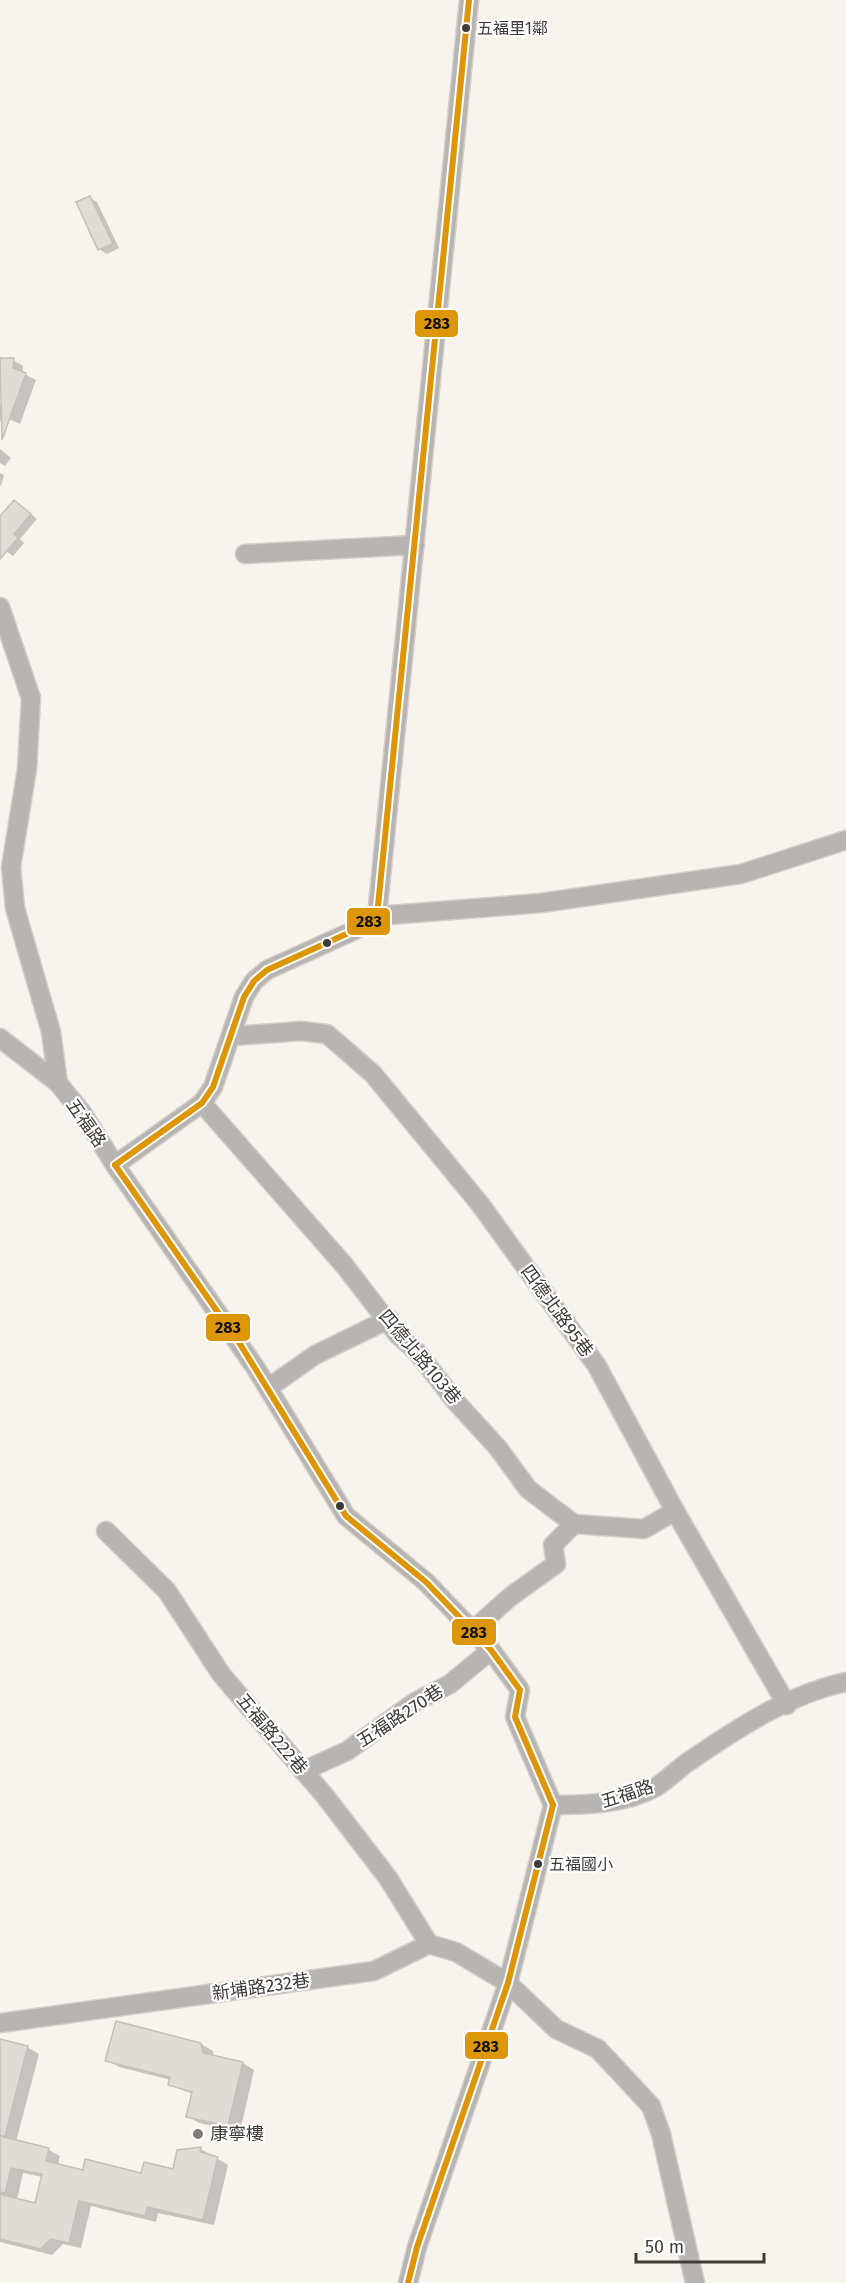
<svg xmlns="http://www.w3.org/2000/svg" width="846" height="2283" font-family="'Fira Sans','Noto Sans TC',sans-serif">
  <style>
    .shadow { fill: #0003; fill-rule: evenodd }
    .building { fill: #e1dbd6; stroke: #c4bfb9; stroke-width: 1.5 }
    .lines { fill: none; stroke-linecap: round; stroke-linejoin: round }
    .minor-casing { stroke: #d3cec9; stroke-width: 21 }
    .minor { stroke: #b7b4b2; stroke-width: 18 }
    .bus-1-casing { stroke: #fff; stroke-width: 10 }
    .bus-1 { stroke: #dc9608; stroke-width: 6 }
    .bus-dot { fill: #403b36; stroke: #fff; stroke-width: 2 }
    .poi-dot { fill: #817b76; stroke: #fff; stroke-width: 2 }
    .labels { text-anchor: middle; stroke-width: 4.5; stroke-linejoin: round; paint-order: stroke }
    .bus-label { font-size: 16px; fill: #403b36; stroke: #fff; text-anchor: start }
    .street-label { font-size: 18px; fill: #403b36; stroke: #fff }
    .poi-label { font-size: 18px; fill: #403b36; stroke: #fff; text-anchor: start }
    .line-badge { stroke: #fff; stroke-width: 2 }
    .pale-badge-label { font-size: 16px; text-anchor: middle; font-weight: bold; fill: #111 }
  </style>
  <rect width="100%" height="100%" fill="#f9f3ed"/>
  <g class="shadow">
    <path d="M 90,198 L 97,202 L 119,248 L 107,254 L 99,249 Z"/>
    <path d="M 0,359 L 13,360 L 23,366 L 23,373 L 36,380 L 20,424 L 2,416 L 0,423 L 0,405 L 7,387 L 0,385 Z"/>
    <path d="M 0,449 L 11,458 L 5,466 L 0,463 Z"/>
    <path d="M 0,473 L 4,475 L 1,486 L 0,485 Z"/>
    <path d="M 22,506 L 37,519 L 20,539 L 24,543 L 13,556 L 0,547 L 0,519 Z"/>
    <path d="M 0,2040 L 27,2047 L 39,2054 L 16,2142 L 49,2150 L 60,2156 L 58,2165 L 84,2172 L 143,2175 L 174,2170 L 179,2152 L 201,2149 L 228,2165 L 214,2225 L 158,2213 L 156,2222 L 91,2206 L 81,2248 L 63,2244 L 52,2255 L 0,2242 ZM 23,2173 L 42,2177 L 36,2204 L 17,2200 Z"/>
    <path d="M 201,2044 L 213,2051 L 214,2057 L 243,2063 L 254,2070 L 240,2132 L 199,2123 L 187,2116 L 193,2094 L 170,2085 L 171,2080 L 119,2067 L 107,2060 Z"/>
  </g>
  <g class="building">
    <path d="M 90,196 L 113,244 L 98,250 L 76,202 Z"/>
    <path d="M 0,358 L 14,358 L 13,368 L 26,373 L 2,440 Z"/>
    <path d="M 14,500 L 31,514 L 14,534 L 18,538 L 0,559 L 0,516 Z"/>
    <path d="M 116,2021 L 201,2043 L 203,2053 L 243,2062 L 228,2126 L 186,2117 L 192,2092 L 168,2085 L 170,2077 L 105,2061 Z"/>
    <path d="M 0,2039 L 28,2046 L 5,2136 L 0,2136 Z"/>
    <path d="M 0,2136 L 49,2148 L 46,2161 L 83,2170 L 85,2159 L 141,2173 L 144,2162 L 173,2169 L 177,2150 L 201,2147 L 200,2152 L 218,2157 L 203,2220 L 147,2207 L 145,2216 L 79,2201 L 69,2243 L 51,2239 L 40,2249 L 0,2239 L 0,2194 L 35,2203 L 42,2174 L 11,2168 L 5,2193 L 0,2192 Z"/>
  </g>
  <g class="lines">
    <defs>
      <g id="minor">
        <path d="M 245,554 L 415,545"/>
        <path d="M 0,607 L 31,698 L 27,769 L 11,867 L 15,908 L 51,1032 L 58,1083"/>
        <path d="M 377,916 L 541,903 L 741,874 L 846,840"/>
        <path d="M 233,1036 L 301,1031 L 327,1034 L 373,1074 L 480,1204 L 597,1366 L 675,1511 L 787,1705"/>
        <path d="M 0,1038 L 58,1083 L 83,1114 L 115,1165 L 255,1367 L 346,1516 L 426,1582 L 491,1650 L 520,1690 L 515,1717 L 553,1805"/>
        <path d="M 202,1103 L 344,1265 L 398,1335 L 417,1352 L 456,1402 L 498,1448 L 528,1489 L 574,1524 L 644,1529 L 675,1511"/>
        <path d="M 115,1165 L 202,1103 L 213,1087 L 244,997 L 254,981 L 267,970 L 355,930 L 377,916 L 469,0"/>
        <path d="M 268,1388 L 315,1355 L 389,1319"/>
        <path d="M 106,1531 L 167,1591 L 221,1674 L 325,1796 L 388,1878 L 429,1944"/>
        <path d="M 472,1631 L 510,1597 L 556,1564 L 553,1545 L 574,1524"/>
        <path d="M 303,1771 L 347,1751 L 415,1702 L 450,1684 L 491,1650"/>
        <path d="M 553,1805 C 587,1805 625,1804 656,1787 C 667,1780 677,1770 688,1762 C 736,1729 789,1694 846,1682"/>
        <path d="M 0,2023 L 374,1971 L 429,1944 L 456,1952 L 508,1983 L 556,2029 L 598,2049 L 651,2106 L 661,2134 L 695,2283"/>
        <path d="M 408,2283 L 417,2247 L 508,1983 L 553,1805"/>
      </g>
    </defs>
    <use href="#minor" class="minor-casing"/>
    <use href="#minor" class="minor"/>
    <defs>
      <g id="bus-1">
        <path d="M 115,1165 L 202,1103 L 213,1087 L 244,997 L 254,981 L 267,970 L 355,930 L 377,916 L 469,0"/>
        <path d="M 115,1165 L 240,1344 L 346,1516 L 426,1582 L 491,1650 L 520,1690 L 515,1717 L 553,1805"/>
        <path d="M 408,2283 L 417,2247 L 508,1983 L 553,1805"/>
      </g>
    </defs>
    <use href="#bus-1" class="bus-1-casing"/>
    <use href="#bus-1" class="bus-1"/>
  </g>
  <g class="bus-dot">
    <circle cx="466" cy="28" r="5"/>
    <circle cx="327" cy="943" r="5"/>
    <circle cx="340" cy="1506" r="5"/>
    <circle cx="538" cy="1864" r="5"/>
  </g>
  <circle class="poi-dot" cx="198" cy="2134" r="6"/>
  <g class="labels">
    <g class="bus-label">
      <text x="477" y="34">五福里1鄰</text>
      <text x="549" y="1870">五福國小</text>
    </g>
    <g class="street-label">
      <text transform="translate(86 1123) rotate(55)" y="6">五福路</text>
      <text transform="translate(557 1311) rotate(54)" y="6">四德北路95巷</text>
      <text transform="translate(420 1357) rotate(50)" y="6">四德北路103巷</text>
      <text transform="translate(400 1716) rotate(-33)" y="6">五福路270巷</text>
      <text transform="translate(272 1734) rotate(50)" y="6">五福路222巷</text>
      <text transform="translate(627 1794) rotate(-18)" y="6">五福路</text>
      <text transform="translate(261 1987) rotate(-8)" y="6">新埔路232巷</text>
    </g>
    <g class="poi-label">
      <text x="210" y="2140">康寧樓</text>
    </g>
  </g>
  <g class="line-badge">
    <rect x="414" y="309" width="45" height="29" rx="6" fill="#dc9608"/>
    <rect x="346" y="907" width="45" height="29" rx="6" fill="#dc9608"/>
    <rect x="205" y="1313" width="46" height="29" rx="6" fill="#dc9608"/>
    <rect x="451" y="1618" width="46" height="28" rx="6" fill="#dc9608"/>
    <rect x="464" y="2031" width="45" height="29" rx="6" fill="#dc9608"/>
  </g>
  <g class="pale-badge-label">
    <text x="437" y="329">283</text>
    <text x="369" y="927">283</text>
    <text x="228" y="1333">283</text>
    <text x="474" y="1638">283</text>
    <text x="486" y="2052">283</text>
  </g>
  <path d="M636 2253v9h128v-9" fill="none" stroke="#403b36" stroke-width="3"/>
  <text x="645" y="2253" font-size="18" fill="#403b36" stroke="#ffffff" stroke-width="4.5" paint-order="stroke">50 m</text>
</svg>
